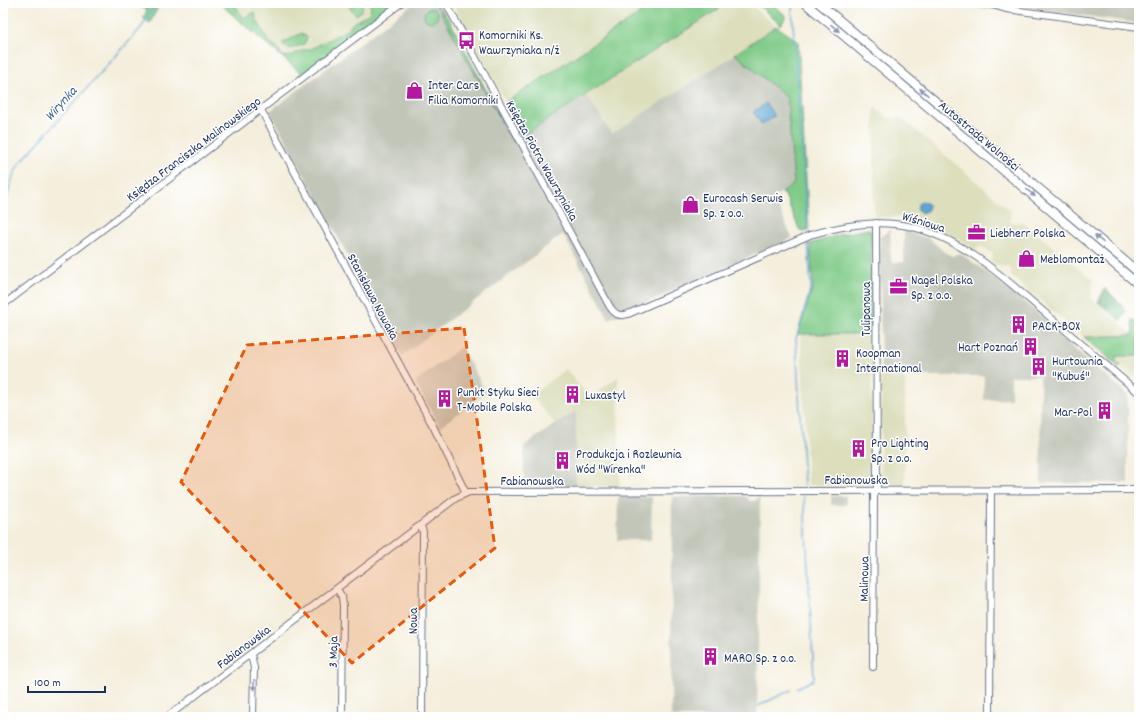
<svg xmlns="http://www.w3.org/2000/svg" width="1142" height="720" font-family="Dekko,sans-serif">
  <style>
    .built { fill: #dcdebc }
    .industrial { fill: #c2c6b9 }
    .green { fill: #80cb88; stroke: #4e7d73 }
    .forest { fill: #68af74; stroke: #426f69 }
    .water { fill: #5da6d4; stroke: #3c6a99 }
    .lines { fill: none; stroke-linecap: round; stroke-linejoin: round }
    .stream { stroke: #5da6d4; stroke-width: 1.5 }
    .minor-casing { stroke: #67728a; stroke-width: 8 }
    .highway-casing { stroke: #67728a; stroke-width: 10 }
    .minor { stroke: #fff; stroke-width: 6 }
    .highway { stroke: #fff; stroke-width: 8 }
    .oneway { fill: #8d97ae }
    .marked { fill: #e8590c; fill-opacity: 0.2; stroke: #e8590c; stroke-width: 3; stroke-dasharray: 8 5; stroke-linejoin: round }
    .labels { text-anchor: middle; stroke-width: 3; stroke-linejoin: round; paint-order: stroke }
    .poi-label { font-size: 13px; fill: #1b2f5e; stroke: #fff; text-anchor: start }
    .street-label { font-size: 13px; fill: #1b2f5e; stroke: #fff }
    .water-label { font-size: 14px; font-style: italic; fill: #355f8d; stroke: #fff }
  </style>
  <rect width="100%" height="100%" fill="#fff"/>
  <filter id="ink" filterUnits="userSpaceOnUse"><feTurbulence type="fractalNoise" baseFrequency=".025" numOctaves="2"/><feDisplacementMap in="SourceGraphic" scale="8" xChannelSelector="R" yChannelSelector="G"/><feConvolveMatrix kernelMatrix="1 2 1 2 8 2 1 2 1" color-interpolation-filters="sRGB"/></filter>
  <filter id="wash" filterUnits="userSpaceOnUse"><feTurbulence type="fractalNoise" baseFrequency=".012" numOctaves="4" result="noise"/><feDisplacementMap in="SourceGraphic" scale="16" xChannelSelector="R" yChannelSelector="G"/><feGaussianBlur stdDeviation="0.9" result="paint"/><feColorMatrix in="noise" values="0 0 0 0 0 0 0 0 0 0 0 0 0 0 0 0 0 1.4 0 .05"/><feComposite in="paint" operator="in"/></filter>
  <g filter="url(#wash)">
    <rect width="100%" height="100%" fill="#f4eedc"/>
    <g class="built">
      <path d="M 219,3 L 387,3 L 298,70 Z"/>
      <path d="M 451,3 L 656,3 L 506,102 L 460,19 L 460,16 Z"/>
      <path d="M 728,3 L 749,3 L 776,26 L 612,135 L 586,95 Z"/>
      <path d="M 874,107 L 887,118 L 901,118 L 1011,211 L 1011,222 L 1023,222 L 1093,280 L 1091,298 L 1134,335 L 1084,337 L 1011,276 L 1011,267 L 999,266 L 991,261 L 993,254 L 981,246 L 975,249 L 949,233 L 905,217 L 874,217 Z"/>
      <path d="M 801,334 L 871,334 L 872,485 L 808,485 Z"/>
      <path d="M 1106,356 L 1139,356 L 1139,376 L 1130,376 Z"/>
      <path d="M 566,369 L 589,398 L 618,377 L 620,486 L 576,486 L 575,410 L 555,424 L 531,395 Z"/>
      <path d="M 881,376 L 905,377 L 905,485 L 893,485 L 881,476 Z"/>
    </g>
    <g class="industrial">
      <path d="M 414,3 L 434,4 L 439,9 L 513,142 L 586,95 L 612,134 L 735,54 L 787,98 L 794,185 L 774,197 L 792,238 L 609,319 L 563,234 L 402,356 L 270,111 Z"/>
      <path d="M 933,3 L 1137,3 L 1137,23 L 1002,4 L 996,10 Z"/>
      <path d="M 890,230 L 891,262 L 904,262 L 904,231 L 930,239 L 944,252 L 952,256 L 960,253 L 1011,291 L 1048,322 L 1048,327 L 1128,395 L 1128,483 L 1041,483 L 1040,376 L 1011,376 L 1011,399 L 984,400 L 984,376 L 881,376 L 880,237 Z"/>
      <path d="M 461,347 L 486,392 L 440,427 L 415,382 Z"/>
      <path d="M 576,410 L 576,486 L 524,486 L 524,446 Z"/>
      <path d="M 745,496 L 750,501 L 755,501 L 760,496 L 757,717 L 671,717 L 672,497 Z"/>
      <rect x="831" y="496" width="15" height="9"/>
      <path d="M 618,497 L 652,497 L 651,540 L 617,540 Z"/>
    </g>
    <g class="green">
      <path d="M 134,3 L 160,3 L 150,23 L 143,18 L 147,10 Z"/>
      <path d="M 219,3 L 234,3 L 243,18 L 255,12 L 256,19 L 269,42 L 277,47 L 281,55 L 287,57 L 304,50 L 311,49 L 347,30 L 353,23 L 370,13 L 371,7 L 369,3 L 393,3 L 376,16 L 366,27 L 303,75 Z"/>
      <path d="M 358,3 L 363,3 C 363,9 361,12 356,15 L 349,7 Z"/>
      <path d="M 656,3 L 728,3 L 524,135 L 506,102 Z"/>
      <path d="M 756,3 L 771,3 L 786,16 L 781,25 Z"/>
      <path d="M 434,4 L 443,11 L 452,25 L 513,142 L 439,9 Z"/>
      <circle cx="431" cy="15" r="7"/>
      <path d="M 776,26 L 798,41 L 809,230 L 804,232 L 799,229 L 785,195 L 782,193 L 794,184 L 787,98 L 735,54 Z"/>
      <path d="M 302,33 L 304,36 L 306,35 L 307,38 L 304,44 L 291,49 L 283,46 L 283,43 Z"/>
      <path d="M 869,229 L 871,234 L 871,334 L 798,334 L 813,285 L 810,244 L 842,234 Z"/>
      <path d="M 1132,319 L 1139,325 L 1139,356 L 1116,356 L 1116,364 L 1120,364 L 1120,368 L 1084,337 L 1133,335 Z"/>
    </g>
    <path class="forest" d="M 1105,288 L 1120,303 L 1126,312 L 1121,321 L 1098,302 Z"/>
    <g class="water">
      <path d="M 766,103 L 775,116 L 762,125 L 753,112 Z"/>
      <circle cx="923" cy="207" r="5.5"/>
    </g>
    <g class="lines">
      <g class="stream">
        <path d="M 794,5 L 792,8 L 807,231"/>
        <path d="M 3,229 C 4,205 8,185 19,164 L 141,28 L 156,3"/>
        <path d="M 804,486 L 796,339 L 811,287 L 808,241"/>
        <path d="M 797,688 L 813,680 L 814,677 L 804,497"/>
        <path d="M 758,706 L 791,690"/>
      </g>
    </g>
  </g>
  <g filter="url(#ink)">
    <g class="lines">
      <defs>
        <g id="minor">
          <path d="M 446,3 L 610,307 C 615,314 619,317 628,314 L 810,235 C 840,226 876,219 908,226 C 962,237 1004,278 1044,312 C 1076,339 1107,366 1139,393"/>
          <path d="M 986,3 L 1006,9 L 1139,27"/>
          <path d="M 261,110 L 433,426 L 466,493"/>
          <path d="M 876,223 L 877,491"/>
          <path d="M 3,305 L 401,3"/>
          <path d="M 421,526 L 423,532 L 422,717"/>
          <path d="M 337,589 L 342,597 L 343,606 L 342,717"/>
          <path d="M 251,654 L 254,668 L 253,717"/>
          <path d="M 873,667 L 874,491"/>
          <path d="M 167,717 L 456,498 L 469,492 L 1139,490"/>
          <path d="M 990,717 L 991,490"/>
        </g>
        <g id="highway">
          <path d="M 805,3 L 1139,285"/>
          <path d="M 819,3 L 1139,273"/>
        </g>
      </defs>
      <use href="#minor" class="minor-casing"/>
      <use href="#highway" class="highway-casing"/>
      <use href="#minor" class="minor"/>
      <use href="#highway" class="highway"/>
    </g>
    <defs><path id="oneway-solid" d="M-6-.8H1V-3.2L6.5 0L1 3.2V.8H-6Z"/></defs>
    <g class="oneway">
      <use href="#oneway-solid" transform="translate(835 28) rotate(40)"/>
      <use href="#oneway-solid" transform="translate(924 92) rotate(-140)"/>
      <use href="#oneway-solid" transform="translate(1031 193) rotate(40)"/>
      <use href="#oneway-solid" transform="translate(1099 239) rotate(-140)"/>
      <use href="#oneway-solid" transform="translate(254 685) rotate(91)"/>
    </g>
  </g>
  <path class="marked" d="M 464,328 L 495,548 L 352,663 L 181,482 L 247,345 Z"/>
  <defs>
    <symbol id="bus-bare" viewBox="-9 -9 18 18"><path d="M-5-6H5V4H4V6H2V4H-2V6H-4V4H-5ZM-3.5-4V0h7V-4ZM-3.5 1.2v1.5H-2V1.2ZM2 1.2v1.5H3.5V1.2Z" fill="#b5179e" stroke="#fff" stroke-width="2.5" paint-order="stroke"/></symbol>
    <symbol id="shop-bare" viewBox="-9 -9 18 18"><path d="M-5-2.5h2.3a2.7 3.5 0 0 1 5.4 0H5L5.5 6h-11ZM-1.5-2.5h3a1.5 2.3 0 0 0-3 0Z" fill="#b5179e" stroke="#fff" stroke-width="2.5" paint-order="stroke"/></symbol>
    <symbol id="office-bare" viewBox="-9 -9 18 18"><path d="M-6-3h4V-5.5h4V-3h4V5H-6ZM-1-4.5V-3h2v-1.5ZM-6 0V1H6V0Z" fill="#b5179e" stroke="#fff" stroke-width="2.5" paint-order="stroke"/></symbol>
    <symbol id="building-bare" viewBox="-9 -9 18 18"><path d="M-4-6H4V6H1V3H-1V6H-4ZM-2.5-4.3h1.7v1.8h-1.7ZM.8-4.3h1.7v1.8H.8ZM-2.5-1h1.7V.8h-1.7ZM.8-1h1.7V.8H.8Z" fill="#b5179e" stroke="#fff" stroke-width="2.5" paint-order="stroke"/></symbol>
  </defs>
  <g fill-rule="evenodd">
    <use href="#bus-bare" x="454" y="28" width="25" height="25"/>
    <use href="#shop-bare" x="402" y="78" width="25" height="25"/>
    <use href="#shop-bare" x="678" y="192" width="25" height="25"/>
    <use href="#office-bare" x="964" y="220" width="25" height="25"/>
    <use href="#shop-bare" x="1014" y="246" width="25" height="25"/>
    <use href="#office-bare" x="886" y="274" width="25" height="25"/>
    <use href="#building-bare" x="1006" y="312" width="25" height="25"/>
    <use href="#building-bare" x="1018" y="334" width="25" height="25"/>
    <use href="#building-bare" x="830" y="346" width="25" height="25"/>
    <use href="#building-bare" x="1026" y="354" width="25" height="25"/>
    <use href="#building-bare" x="560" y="382" width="25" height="25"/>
    <use href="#building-bare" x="432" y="386" width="25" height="25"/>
    <use href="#building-bare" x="1092" y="398" width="25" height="25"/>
    <use href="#building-bare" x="846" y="436" width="25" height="25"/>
    <use href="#building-bare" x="550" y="448" width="25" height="25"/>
    <use href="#building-bare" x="698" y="644" width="25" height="25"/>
  </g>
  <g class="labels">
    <g class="poi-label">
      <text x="479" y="39">Komorniki Ks.<tspan x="479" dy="15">Wawrzyniaka n/ż</tspan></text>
      <text x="428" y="89">Inter Cars<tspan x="428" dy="15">Filia Komorniki</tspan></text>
      <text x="703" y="202">Eurocash Serwis<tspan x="703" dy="15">Sp. z o.o.</tspan></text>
      <text x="990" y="237">Liebherr Polska</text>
      <text x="1040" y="263">Meblomontaż</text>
      <text x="911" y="284">Nagel Polska<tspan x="911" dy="15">Sp. z o.o.</tspan></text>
      <text x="1032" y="330">PACK-BOX</text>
      <text x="1018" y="351" text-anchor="end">Hart Poznań</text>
      <text x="856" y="357">Koopman<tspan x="856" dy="15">International</tspan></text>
      <text x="1052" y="365">Hurtownia<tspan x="1052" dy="15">"Kubuś"</tspan></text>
      <text x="457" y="396">Punkt Styku Sieci<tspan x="457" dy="15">T-Mobile Polska</tspan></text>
      <text x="585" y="399">Luxastyl</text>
      <text x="1092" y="416" text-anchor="end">Mar-Pol</text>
      <text x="871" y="447">Pro Lighting<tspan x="871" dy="15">Sp. z o.o.</tspan></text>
      <text x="576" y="458">Produkcja i Rozlewnia<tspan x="576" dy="15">Wód "Wirenka"</tspan></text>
      <text x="724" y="662">MARO Sp. z o.o.</text>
    </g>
    <g class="street-label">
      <text transform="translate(980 135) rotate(40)" y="5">Autostrada Wolności</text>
      <text transform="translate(193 148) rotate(-37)" y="5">Księdza Franciszka Malinowskiego</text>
      <text transform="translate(543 160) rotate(61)" y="5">Księdza Piotra Wawrzyniaka</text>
      <text transform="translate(924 221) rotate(17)" y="5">Wiśniowa</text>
      <text transform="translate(374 296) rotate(62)" y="5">Stanisława Nowaka</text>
      <text transform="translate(865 309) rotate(-90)" y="5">Tulipanowa</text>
      <text x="856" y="484">Fabianowska</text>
      <text x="532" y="485">Fabianowska</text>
      <text transform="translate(863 579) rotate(-89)" y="5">Malinowa</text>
      <text transform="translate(412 621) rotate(-90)" y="5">Nowa</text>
      <text transform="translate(243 646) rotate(-37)" y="5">Fabianowska</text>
      <text transform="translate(332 652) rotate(-89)" y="5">3 Maja</text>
    </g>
    <g class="water-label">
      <text transform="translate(60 103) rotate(-48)" y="5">Wirynka</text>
    </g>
  </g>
  <rect width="1142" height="720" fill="none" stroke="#fff" stroke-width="16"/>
  <path d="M28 686v6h77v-6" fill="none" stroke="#1b2f5e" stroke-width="2"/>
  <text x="34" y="686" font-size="12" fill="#1b2f5e" stroke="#ffffff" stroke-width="3" paint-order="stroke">100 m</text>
</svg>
